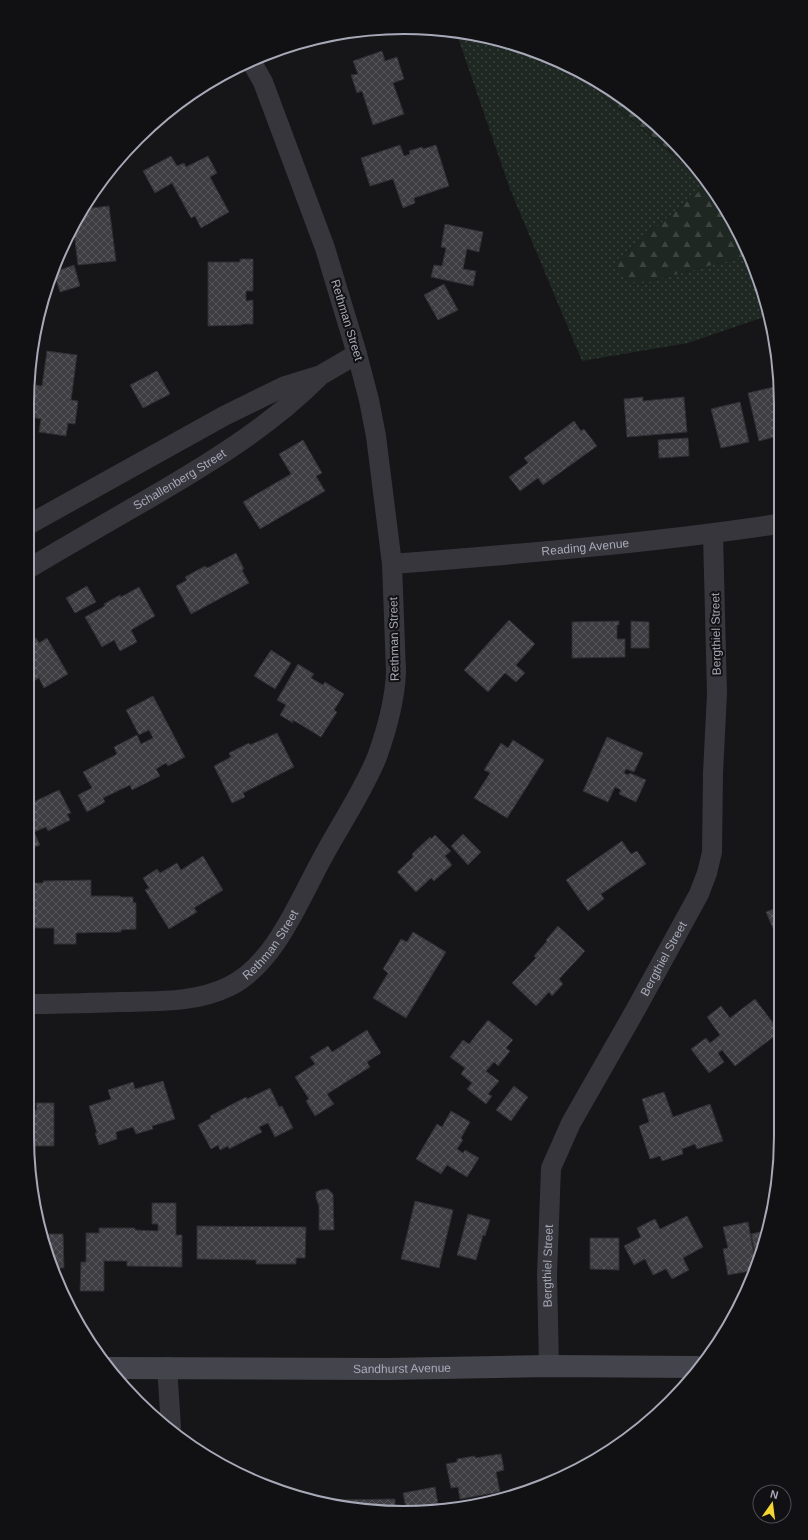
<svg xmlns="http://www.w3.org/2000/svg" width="808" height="1540" font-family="Helvetica,sans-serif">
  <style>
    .grass { fill: url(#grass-dots) }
    .forest { fill: url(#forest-firs) }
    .building { fill: url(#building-cross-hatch); stroke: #302f33 }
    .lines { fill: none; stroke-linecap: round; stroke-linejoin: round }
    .street { stroke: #36363c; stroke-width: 20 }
    .secondary { stroke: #44454c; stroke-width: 22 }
    .labels { text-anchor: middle; stroke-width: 4; stroke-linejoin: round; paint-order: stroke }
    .street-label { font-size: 12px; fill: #a7a9b8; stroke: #111012 }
    .rim { fill: none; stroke: #a7a9b8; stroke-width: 2 }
  </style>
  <defs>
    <pattern id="grass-dots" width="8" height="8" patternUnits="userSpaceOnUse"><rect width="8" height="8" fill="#1f2722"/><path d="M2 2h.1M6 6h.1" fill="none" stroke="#3d4440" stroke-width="1.8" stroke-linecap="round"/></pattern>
    <pattern id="forest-firs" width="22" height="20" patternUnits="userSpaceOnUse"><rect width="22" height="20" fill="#1f2722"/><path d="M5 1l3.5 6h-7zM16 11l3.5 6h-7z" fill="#3d4440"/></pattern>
    <pattern id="building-cross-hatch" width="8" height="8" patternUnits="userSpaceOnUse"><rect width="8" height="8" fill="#3d3d42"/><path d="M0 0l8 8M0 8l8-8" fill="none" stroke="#56565b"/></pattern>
  </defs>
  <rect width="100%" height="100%" fill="#161517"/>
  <path class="grass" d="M 456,32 L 502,40 L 565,64 L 708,184 L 616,261 L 644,283 L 746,256 L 754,265 L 767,316 L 688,343 L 582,361 L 510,189 Z"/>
  <g class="forest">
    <path d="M 565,64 L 571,66 L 653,121 L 705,180 Z"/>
    <path d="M 708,184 L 717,194 L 752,260 L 754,265 L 746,256 L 644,283 L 627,281 L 617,272 L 616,261 Z"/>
  </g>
  <g class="building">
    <path d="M 382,51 L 385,61 L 397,57 L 404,79 L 393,83 L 404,114 L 373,125 L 362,91 L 357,93 L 351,75 L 358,74 L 353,61 Z"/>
    <path d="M 400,145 L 404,156 L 410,154 L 409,151 L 422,147 L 423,149 L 436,145 L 449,186 L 414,198 L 415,203 L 403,208 L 393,179 L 370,186 L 361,158 Z"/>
    <path d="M 171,156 L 177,166 L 184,163 L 186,167 L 208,156 L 217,173 L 210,177 L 229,212 L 201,228 L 195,216 L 191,218 L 172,183 L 155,193 L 143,171 Z"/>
    <path d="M 109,206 L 116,261 L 78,265 L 73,225 L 84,209 Z"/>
    <path d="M 445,224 L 483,232 L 479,252 L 467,249 L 463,269 L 476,271 L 473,286 L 431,277 L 434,265 L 442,266 L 446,248 L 441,247 Z"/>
    <path d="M 240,259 L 253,259 L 253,291 L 246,291 L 246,301 L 253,300 L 253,324 L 242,324 L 242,325 L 208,326 L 208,262 L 240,262 Z"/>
    <path d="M 74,265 L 80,286 L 60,292 L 54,272 Z"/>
    <path d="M 444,284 L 458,310 L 438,320 L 424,295 Z"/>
    <path d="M 47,351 L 77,355 L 71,400 L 78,401 L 75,424 L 68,423 L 66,436 L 39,432 L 41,419 L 31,417 L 36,385 L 42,386 Z"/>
    <path d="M 157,371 L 170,394 L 143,408 L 130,385 Z"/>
    <path d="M 778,386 L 778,436 L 759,441 L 748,393 Z"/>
    <path d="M 643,397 L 643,401 L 684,397 L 687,432 L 627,437 L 624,399 Z"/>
    <path d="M 740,402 L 749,442 L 721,448 L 711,409 Z"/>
    <path d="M 574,421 L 581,431 L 584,429 L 597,446 L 543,485 L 538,478 L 520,491 L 509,477 L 528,463 L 524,458 Z"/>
    <path d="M 688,438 L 689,456 L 659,458 L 658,440 Z"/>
    <path d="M 303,440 L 322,473 L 316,476 L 325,491 L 260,529 L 243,502 L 291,474 L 279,454 Z"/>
    <path d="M 236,553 L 244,569 L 242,570 L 249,583 L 191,614 L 176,586 L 187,580 L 185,577 L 205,566 L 207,568 Z"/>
    <path d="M 87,586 L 96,602 L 75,613 L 66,598 Z"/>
    <path d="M 139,587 L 155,616 L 131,630 L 137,642 L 120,651 L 114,640 L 102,647 L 85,617 L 105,606 L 104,604 L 120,595 L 121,597 Z"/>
    <path d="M 509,620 L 535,644 L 516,665 L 525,673 L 516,682 L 505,673 L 488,692 L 464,670 Z"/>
    <path d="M 619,621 L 619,625 L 617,625 L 617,639 L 625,639 L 625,657 L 572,658 L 572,622 Z"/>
    <path d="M 631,621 L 649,622 L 649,648 L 631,648 Z"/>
    <path d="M 36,638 L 39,643 L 47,638 L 68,674 L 44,688 L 39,678 L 27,685 L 28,643 Z"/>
    <path d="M 271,650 L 291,663 L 275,689 L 254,676 Z"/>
    <path d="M 298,664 L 314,674 L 311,678 L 323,685 L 325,682 L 344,694 L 334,710 L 337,712 L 321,737 L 293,720 L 293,723 L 280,715 L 286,705 L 277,700 Z"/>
    <path d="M 153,696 L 185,757 L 168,766 L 166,763 L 156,769 L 160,776 L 132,790 L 130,785 L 103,798 L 105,802 L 87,812 L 78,795 L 92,788 L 83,772 L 117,754 L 114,747 L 137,735 L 141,744 L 153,738 L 149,730 L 139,735 L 126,710 Z"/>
    <path d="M 777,710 L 779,710 L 779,740 L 776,740 Z"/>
    <path d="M 277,733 L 294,767 L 243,793 L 245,797 L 232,803 L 214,766 L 231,757 L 229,753 L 249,743 L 250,745 Z"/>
    <path d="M 607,737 L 643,753 L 634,772 L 626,769 L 624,773 L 628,775 L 630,773 L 646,780 L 636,802 L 619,794 L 621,790 L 615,787 L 608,802 L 583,791 Z"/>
    <path d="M 513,740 L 544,760 L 507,818 L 474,798 L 490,773 L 484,770 L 501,743 L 508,748 Z"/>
    <path d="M 59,790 L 71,813 L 67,814 L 70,820 L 48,831 L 46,827 L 34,832 L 40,845 L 27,850 L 27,805 Z"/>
    <path d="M 463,834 L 481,852 L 468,865 L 451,846 Z"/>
    <path d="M 435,835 L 451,851 L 445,856 L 452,865 L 434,881 L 431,878 L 416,892 L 397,872 L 413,857 L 412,854 L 430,837 L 431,839 Z"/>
    <path d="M 622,841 L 631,854 L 637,851 L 646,864 L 601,894 L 604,899 L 588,911 L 566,880 Z"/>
    <path d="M 203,856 L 223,890 L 194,908 L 197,912 L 169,929 L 145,890 L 149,888 L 143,878 L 157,869 L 160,873 L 177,863 L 181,870 Z"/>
    <path d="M 91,880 L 91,896 L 120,896 L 121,897 L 133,897 L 133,902 L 136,903 L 136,929 L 121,930 L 121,932 L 76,933 L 76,944 L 54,944 L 54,928 L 32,928 L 31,883 L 43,883 L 43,881 Z"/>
    <path d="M 779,907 L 780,944 L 766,912 Z"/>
    <path d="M 558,926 L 585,951 L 559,979 L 563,984 L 552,996 L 549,992 L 536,1006 L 512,983 L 536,958 L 534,956 L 547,941 L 546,940 Z"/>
    <path d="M 413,932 L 446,952 L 406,1018 L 373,998 L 388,973 L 383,969 L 401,939 L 407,942 Z"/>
    <path d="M 755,999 L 780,1032 L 735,1066 L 722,1050 L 718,1053 L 724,1062 L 709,1073 L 691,1049 L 706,1038 L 710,1043 L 720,1035 L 707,1017 L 721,1006 L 730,1018 Z"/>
    <path d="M 488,1020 L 513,1040 L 506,1048 L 510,1051 L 498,1066 L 494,1062 L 486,1071 L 499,1081 L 488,1094 L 492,1096 L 486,1104 L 467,1089 L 472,1083 L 461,1074 L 465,1068 L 450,1057 L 463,1040 L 469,1044 Z"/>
    <path d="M 367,1030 L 381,1053 L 367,1062 L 370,1067 L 327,1094 L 334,1104 L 315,1116 L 306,1101 L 309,1099 L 295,1077 L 315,1064 L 310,1057 L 328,1046 L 332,1052 Z"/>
    <path d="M 163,1081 L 175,1119 L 152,1126 L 153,1129 L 136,1134 L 133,1127 L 116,1132 L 117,1139 L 99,1145 L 95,1133 L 97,1133 L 89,1106 L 111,1099 L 108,1090 L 133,1082 L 135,1089 Z"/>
    <path d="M 514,1086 L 528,1097 L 511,1121 L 496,1110 Z"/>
    <path d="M 270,1088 L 279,1107 L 282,1106 L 293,1128 L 275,1137 L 268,1123 L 259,1127 L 262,1132 L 229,1149 L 228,1146 L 220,1150 L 218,1145 L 211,1149 L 198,1125 L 211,1118 L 210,1116 L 246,1097 L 247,1099 Z"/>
    <path d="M 664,1092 L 673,1117 L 710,1104 L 723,1141 L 697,1149 L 695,1144 L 682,1149 L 683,1154 L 662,1161 L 660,1156 L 650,1159 L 639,1126 L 649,1122 L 642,1099 Z"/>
    <path d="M 36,1103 L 54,1103 L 54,1146 L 29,1146 L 27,1136 L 27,1110 L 37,1110 Z"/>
    <path d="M 451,1111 L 470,1122 L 461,1138 L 463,1140 L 457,1149 L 463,1153 L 465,1150 L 479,1158 L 467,1177 L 447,1165 L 441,1174 L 416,1159 L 437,1124 L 442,1127 Z"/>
    <path d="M 328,1189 L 333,1194 L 334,1230 L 319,1230 L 319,1206 L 316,1198 L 316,1192 L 321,1190 Z"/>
    <path d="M 415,1201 L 453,1210 L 439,1268 L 401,1259 Z"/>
    <path d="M 152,1203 L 176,1203 L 176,1235 L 182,1235 L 182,1267 L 127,1266 L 127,1261 L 104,1261 L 104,1291 L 80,1291 L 81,1262 L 86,1262 L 86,1233 L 99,1233 L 99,1228 L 135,1228 L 135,1230 L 158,1231 L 158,1224 L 152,1224 Z"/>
    <path d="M 468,1214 L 490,1220 L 485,1236 L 483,1235 L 476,1260 L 457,1255 Z"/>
    <path d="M 687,1216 L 703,1247 L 683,1258 L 689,1270 L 672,1279 L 666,1269 L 653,1275 L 645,1259 L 634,1265 L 624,1246 L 641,1237 L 637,1228 L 655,1219 L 660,1229 Z"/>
    <path d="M 748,1222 L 756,1265 L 755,1270 L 728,1275 L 723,1249 L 728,1248 L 723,1227 Z"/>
    <path d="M 197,1226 L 306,1227 L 305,1258 L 296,1258 L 296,1264 L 256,1264 L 256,1260 L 197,1259 Z"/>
    <path d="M 769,1230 L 768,1234 L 757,1262 L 751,1234 Z"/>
    <path d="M 43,1234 L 63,1234 L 64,1268 L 53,1268 L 47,1257 Z"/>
    <path d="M 590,1238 L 619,1238 L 619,1270 L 590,1269 Z"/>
    <path d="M 501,1454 L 504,1470 L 496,1472 L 500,1492 L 460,1499 L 458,1487 L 451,1488 L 446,1464 L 457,1462 L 457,1459 L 475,1456 L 475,1458 Z"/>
    <path d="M 435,1487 L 439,1510 L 429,1512 L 404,1510 L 406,1508 L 403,1493 Z"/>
    <path d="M 395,1499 L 395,1509 L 331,1503 L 331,1500 Z"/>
  </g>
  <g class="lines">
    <g class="street">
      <path d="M 28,525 L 224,416 L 285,386 L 321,375 L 357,354"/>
      <path id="s1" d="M 392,564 C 521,554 650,543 778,524"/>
      <path id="s2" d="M 28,569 C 68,545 108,522 148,499 C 208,464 269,427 318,378"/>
      <path id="s3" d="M 27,1004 C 58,1004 90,1003 121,1002 C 158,1001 196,1003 230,986 C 276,963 300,898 324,855 C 342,822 363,791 377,757 C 387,729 395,701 396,672 L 392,564 L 376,436 L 369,400 L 357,354 L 325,248 L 263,82 L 251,61"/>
      <path id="s4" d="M 549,1366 L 547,1275 L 551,1168 L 571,1123 L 636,1009 L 699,894 L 707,873 L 712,852 L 713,773 L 717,694 L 713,534"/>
      <path d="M 167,1367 L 171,1427"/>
    </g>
    <path class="secondary" id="s5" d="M 108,1368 L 387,1369 L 549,1366 L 696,1367"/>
  </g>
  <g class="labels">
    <g class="street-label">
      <text transform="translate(347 320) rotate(73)" y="4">Rethman Street</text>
      <text dy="4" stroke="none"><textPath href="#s2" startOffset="176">Schallenberg Street</textPath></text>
      <text dy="4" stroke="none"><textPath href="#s1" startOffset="194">Reading Avenue</textPath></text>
      <text transform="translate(716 634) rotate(-91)" y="4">Bergthiel Street</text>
      <text transform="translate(394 639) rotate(-91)" y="4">Rethman Street</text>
      <text dy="4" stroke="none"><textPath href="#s3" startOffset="264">Rethman Street</textPath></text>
      <text dy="4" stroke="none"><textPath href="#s4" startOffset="436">Bergthiel Street</textPath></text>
      <text dy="4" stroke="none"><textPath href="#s4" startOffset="100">Bergthiel Street</textPath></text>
      <text dy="4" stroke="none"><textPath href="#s5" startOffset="294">Sandhurst Avenue</textPath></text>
    </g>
  </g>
  <path d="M0 0H808V1540H0ZM404 34H404A370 370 0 0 1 774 404V1136A370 370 0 0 1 404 1506H404A370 370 0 0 1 34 1136V404A370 370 0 0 1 404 34Z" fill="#111012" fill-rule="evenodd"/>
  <path class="rim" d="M404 34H404A370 370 0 0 1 774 404V1136A370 370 0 0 1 404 1506H404A370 370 0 0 1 34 1136V404A370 370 0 0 1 404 34Z"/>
  <g transform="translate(772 1504) rotate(14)"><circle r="19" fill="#111012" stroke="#4d4d54"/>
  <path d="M0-3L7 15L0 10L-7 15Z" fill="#f4d531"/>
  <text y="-6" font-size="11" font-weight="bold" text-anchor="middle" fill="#a7a9b8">N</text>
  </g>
</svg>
